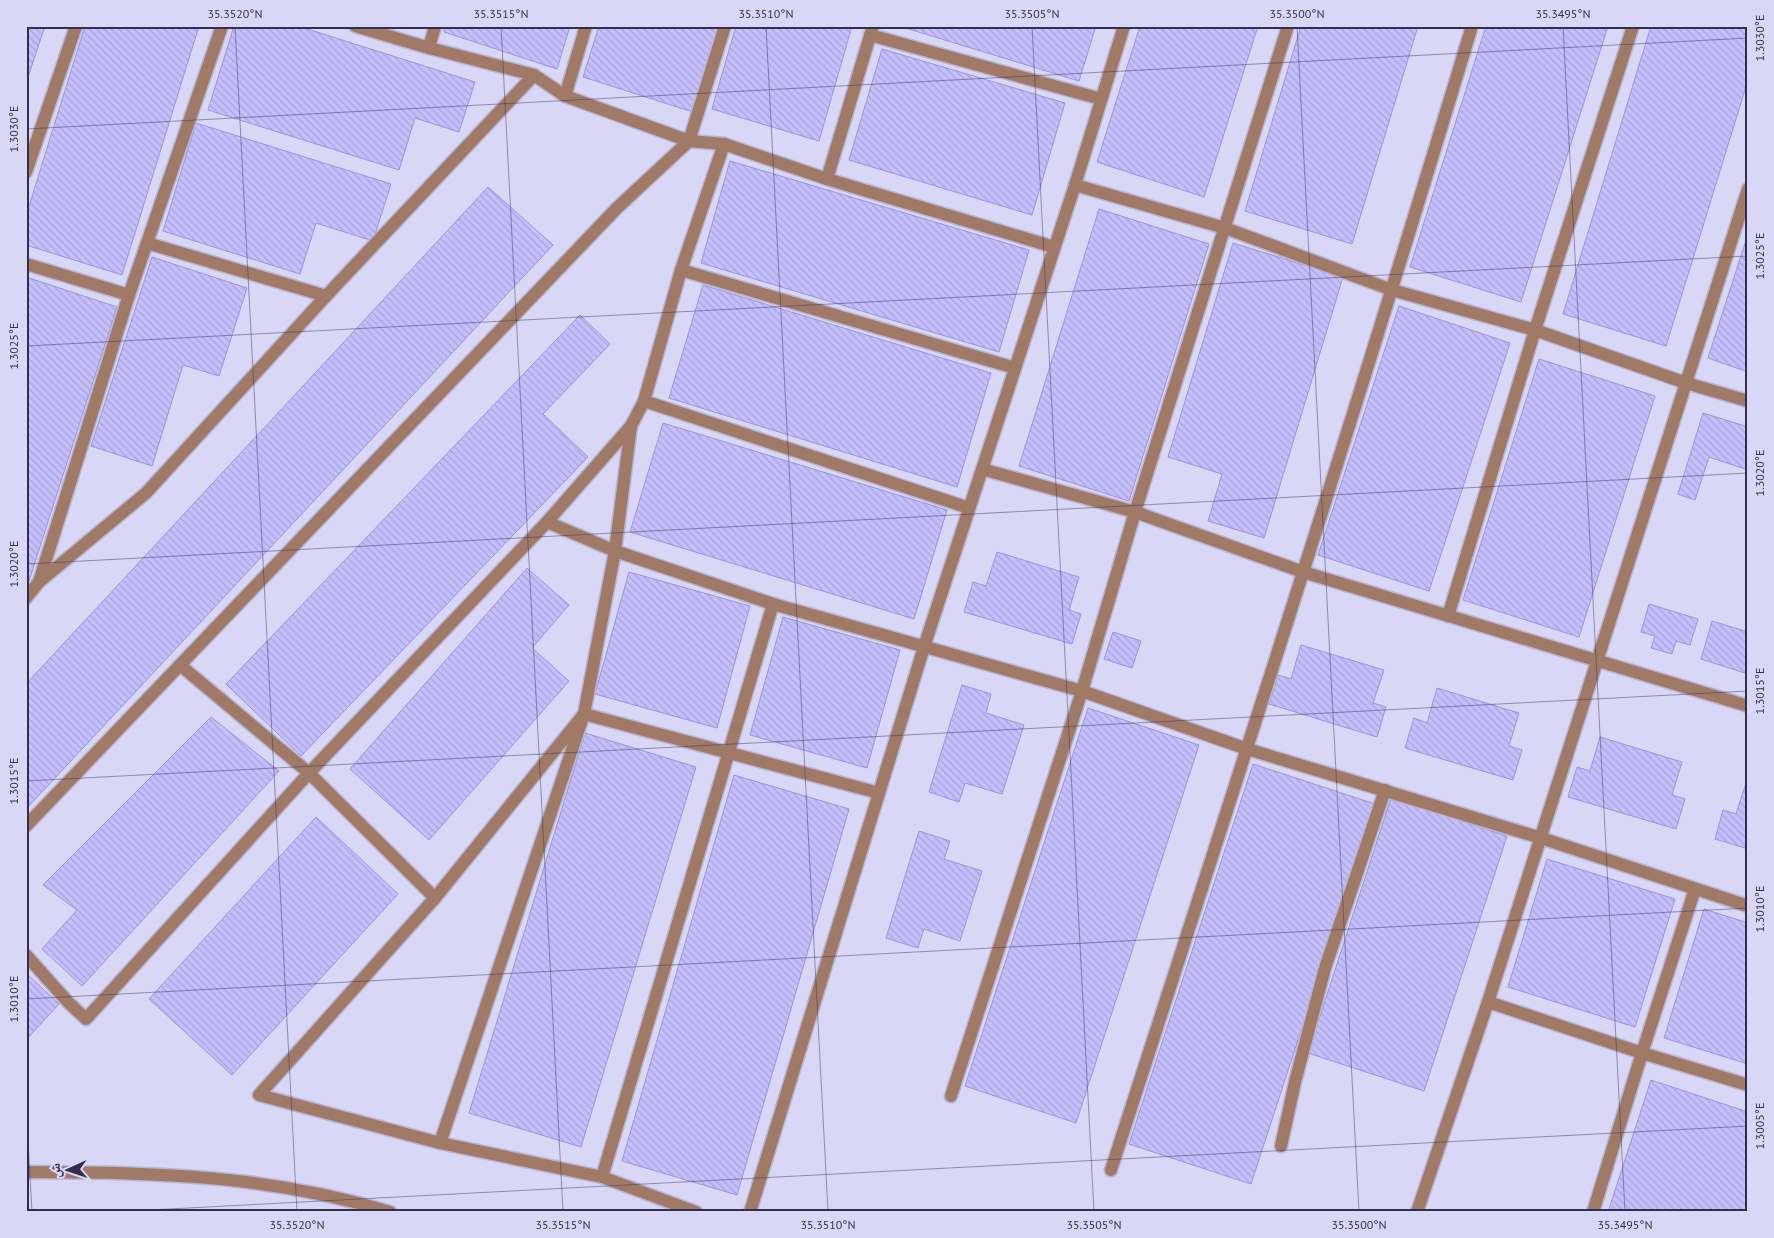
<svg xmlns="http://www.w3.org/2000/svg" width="1774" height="1238" font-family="'PT Sans','Noto Naskh Arabic',sans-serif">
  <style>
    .building { fill: url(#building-back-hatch); stroke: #9b93de }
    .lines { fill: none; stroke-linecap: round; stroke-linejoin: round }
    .minor-casing { stroke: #b8b5d4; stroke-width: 15 }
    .minor { stroke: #a07a67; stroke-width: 12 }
    .ticks { fill: none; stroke: #322f4d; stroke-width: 1; stroke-opacity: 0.45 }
    .neatline { fill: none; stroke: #322f4d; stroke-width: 2 }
    .ticks-label { font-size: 12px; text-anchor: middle; fill: #322f4d }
  </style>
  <defs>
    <pattern id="building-back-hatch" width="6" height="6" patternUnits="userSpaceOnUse" patternTransform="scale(1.25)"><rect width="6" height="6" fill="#c4bffd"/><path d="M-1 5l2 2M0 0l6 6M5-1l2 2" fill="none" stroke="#a9a4da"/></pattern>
  </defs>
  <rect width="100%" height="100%" fill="#d9d7f6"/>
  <g class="building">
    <path d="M 26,26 L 45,26 L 26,83 Z"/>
    <path d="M 85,26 L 199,26 L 122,275 L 26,245 L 26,216 Z"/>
    <path d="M 234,26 L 298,26 L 475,82 L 459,132 L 415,118 L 399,170 L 208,110 Z"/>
    <path d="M 445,26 L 570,26 L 557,69 L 444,32 Z"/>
    <path d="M 599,26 L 723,26 L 696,113 L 583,77 Z"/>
    <path d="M 736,26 L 852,26 L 819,141 L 712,109 Z"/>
    <path d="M 899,26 L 1096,26 L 1079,81 Z"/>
    <path d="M 1140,26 L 1258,26 L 1204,197 L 1097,162 Z"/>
    <path d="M 1301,26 L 1418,26 L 1352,244 L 1245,211 Z"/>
    <path d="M 1486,26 L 1608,26 L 1521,302 L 1410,267 Z"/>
    <path d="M 1651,26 L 1748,26 L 1748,80 L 1666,346 L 1563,314 Z"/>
    <path d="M 882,49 L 1065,103 L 1032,215 L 849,160 Z"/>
    <path d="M 196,123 L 391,184 L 373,241 L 316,223 L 300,274 L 163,231 Z"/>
    <path d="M 730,161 L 1029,250 L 999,352 L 701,263 Z"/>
    <path d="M 488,187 L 553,245 L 26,809 L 26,684 Z"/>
    <path d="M 1099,209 L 1209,244 L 1129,501 L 1019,466 Z"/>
    <path d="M 1748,234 L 1748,372 L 1708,358 Z"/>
    <path d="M 1233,243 L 1343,277 L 1264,538 L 1208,521 L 1222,474 L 1168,457 Z"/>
    <path d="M 152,257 L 247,288 L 219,376 L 183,365 L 152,466 L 91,446 Z"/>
    <path d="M 26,277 L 117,307 L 29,581 L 26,584 Z"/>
    <path d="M 703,285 L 991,373 L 957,487 L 669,398 Z"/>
    <path d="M 1399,306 L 1510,343 L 1429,591 L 1318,555 Z"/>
    <path d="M 580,315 L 610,344 L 543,414 L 588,457 L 301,756 L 226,684 Z"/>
    <path d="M 1539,359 L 1655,396 L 1579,637 L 1463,600 Z"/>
    <path d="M 1703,413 L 1748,427 L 1748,470 L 1709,457 L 1695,500 L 1678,494 Z"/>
    <path d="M 663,423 L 947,510 L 914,619 L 630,532 Z"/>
    <path d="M 997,552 L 1079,577 L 1069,610 L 1081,614 L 1072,644 L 964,612 L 973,582 L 986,586 Z"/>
    <path d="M 527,568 L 569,605 L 532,648 L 569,681 L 429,840 L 350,769 Z"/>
    <path d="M 629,572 L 750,606 L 717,728 L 595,694 Z"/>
    <path d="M 1649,604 L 1698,619 L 1690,645 L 1676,641 L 1672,654 L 1651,648 L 1655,636 L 1641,632 Z"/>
    <path d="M 783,617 L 900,650 L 867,768 L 750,735 Z"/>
    <path d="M 1712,621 L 1748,632 L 1748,674 L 1701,659 Z"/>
    <path d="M 1113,632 L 1141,641 L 1132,668 L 1104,659 Z"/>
    <path d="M 1301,645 L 1384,670 L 1373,703 L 1386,707 L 1377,737 L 1269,704 L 1278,675 L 1291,679 Z"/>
    <path d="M 962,685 L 991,694 L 986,713 L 1024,725 L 1002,794 L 965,783 L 959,802 L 929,792 Z"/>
    <path d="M 1437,688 L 1519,713 L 1509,746 L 1522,750 L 1513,780 L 1405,748 L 1414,718 L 1427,723 Z"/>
    <path d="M 1088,708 L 1199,745 L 1076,1123 L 965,1086 Z"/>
    <path d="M 211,717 L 279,771 L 82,986 L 42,949 L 77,910 L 43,885 Z"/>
    <path d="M 585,733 L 696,767 L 581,1147 L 469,1113 Z"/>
    <path d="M 1600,737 L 1682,762 L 1672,795 L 1685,799 L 1676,829 L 1568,797 L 1577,767 L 1590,771 Z"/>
    <path d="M 1253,764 L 1375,804 L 1251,1184 L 1129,1144 Z"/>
    <path d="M 734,775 L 849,809 L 737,1195 L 622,1161 Z"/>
    <path d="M 1747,780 L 1748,780 L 1748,849 L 1715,839 L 1723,810 L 1736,814 Z"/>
    <path d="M 1391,798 L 1507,836 L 1424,1091 L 1308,1053 Z"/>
    <path d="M 316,817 L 398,894 L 232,1075 L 149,999 Z"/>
    <path d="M 919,831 L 950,841 L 944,859 L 982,871 L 960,941 L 924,929 L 918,948 L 886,938 Z"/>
    <path d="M 1547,859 L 1675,899 L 1635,1027 L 1508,987 Z"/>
    <path d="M 1704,909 L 1748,923 L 1748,1064 L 1664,1038 Z"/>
    <path d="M 26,973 L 59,1004 L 26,1040 Z"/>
    <path d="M 1651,1080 L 1748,1112 L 1748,1202 L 1745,1212 L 1608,1212 Z"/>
  </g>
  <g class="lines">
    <defs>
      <g id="minor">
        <path d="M 355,26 L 429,48 L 534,75 L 565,96 L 689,141 L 724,144 L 827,179 L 1054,247"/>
        <path d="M 870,35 L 1101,99"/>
        <path d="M 429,48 L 435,26"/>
        <path d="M 565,96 L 586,26"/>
        <path d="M 26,172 L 76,26"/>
        <path d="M 827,179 L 873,26"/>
        <path d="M 1075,185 L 1225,228 L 1392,290 L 1535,330 L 1686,383 L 1748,401"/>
        <path d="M 147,243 L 326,296"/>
        <path d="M 26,264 L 129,295"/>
        <path d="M 681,270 L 1015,368"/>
        <path d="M 644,401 L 969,508"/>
        <path d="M 982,469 L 1135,512 L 1303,572 L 1748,706"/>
        <path d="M 547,522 L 615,551 L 773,604 L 1082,691 L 1247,749 L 1541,838 L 1748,906"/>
        <path d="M 39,582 L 129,295 L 222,26"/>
        <path d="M 26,598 L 39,582 L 146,493 L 326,296 L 534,75"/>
        <path d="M 1448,616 L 1535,330 L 1633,26"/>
        <path d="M 180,665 L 309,773 L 435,898"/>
        <path d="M 26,826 L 617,208 L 689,141 L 725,26"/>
        <path d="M 26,955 L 68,1002 L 86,1019 L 309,773 L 547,522 L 631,426"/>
        <path d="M 1488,1002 L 1642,1053 L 1748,1085"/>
        <path d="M 951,1096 L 1082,691 L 1135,512 L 1288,26"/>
        <path d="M 440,1143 L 584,714 L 615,551 L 631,426 L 644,401 L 681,270 L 724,144"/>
        <path d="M 1281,1146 L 1295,1082 L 1325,968 L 1385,790"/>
        <path d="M 1111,1170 C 1234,790 1357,409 1472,26"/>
        <path d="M 26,1172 C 151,1172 270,1175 390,1212"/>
        <path d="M 602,1177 L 773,604"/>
        <path d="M 696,1212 L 602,1177 L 440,1143 L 259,1095 L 435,898 L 584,714 L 879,793"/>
        <path d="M 750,1212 L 924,647 L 1075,185 L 1124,26"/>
        <path d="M 1417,1212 L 1488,1002 L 1748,189"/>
        <path d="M 1593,1212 L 1642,1053 L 1695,889"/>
      </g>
    </defs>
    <use href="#minor" class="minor-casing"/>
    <use href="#minor" class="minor"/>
  </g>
  <path class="ticks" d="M 235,26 L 297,1212M 501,26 L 563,1212M 766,26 L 828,1212M 1032,26 L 1094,1212M 1297,26 L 1359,1212M 1563,26 L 1625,1212M 26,129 L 1748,38M 26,346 L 1748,256M 26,564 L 1748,473M 26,781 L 1748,691M 26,999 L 1748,908M 26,1104 L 32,1212M 112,1212 L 1748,1126"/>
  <rect width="1774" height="1238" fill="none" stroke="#d9d7f6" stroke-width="55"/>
  <g transform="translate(68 1170) rotate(267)" stroke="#d9d7f6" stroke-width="4" paint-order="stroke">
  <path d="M0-4L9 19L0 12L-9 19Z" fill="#322f4d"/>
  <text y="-8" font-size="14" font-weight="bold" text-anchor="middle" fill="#322f4d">ش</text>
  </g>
  <rect x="28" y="28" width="1718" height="1182" class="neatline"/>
  <g class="ticks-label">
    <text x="235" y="18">35.3520°N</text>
    <text x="501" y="18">35.3515°N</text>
    <text x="766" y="18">35.3510°N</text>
    <text x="1032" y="18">35.3505°N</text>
    <text x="1297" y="18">35.3500°N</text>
    <text x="1563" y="18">35.3495°N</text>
    <text transform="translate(1760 38) rotate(-90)" y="4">1.3030°E</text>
    <text transform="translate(14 129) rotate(-90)" y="4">1.3030°E</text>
    <text transform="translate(1760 256) rotate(-90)" y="4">1.3025°E</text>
    <text transform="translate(14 346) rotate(-90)" y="4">1.3025°E</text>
    <text transform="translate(1760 473) rotate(-90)" y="4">1.3020°E</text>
    <text transform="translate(14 564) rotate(-90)" y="4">1.3020°E</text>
    <text transform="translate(1760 691) rotate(-90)" y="4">1.3015°E</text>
    <text transform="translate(14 781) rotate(-90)" y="4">1.3015°E</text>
    <text transform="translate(1760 909) rotate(-90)" y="4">1.3010°E</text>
    <text transform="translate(14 999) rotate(-90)" y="4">1.3010°E</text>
    <text transform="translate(1760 1126) rotate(-90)" y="4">1.3005°E</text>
    <text x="297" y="1229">35.3520°N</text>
    <text x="563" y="1229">35.3515°N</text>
    <text x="828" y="1229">35.3510°N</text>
    <text x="1094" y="1229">35.3505°N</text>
    <text x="1359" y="1229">35.3500°N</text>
    <text x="1625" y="1229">35.3495°N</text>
  </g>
</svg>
